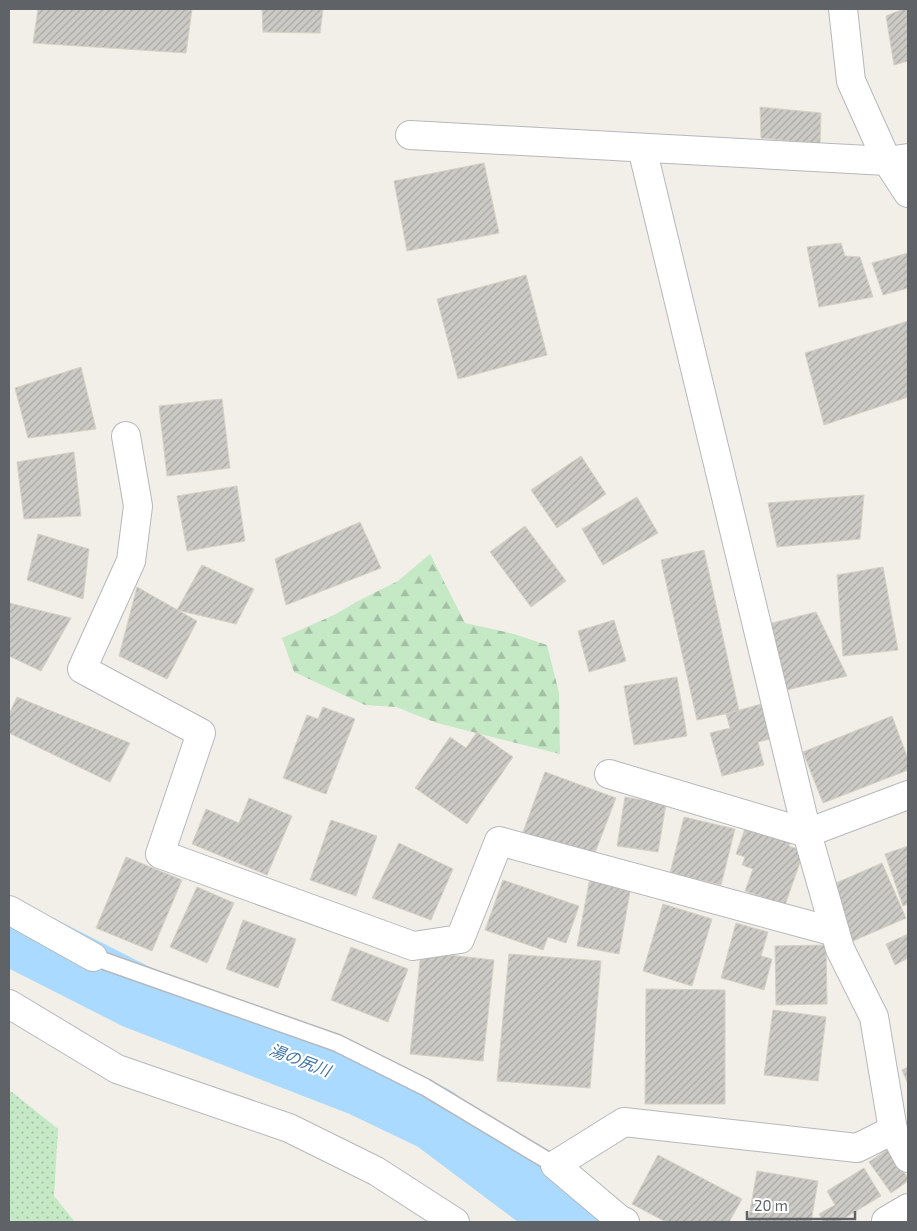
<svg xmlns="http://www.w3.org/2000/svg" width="917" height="1231" font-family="'Exo 2','Noto Sans JP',sans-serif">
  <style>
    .grass { fill: url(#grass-dots) }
    .forest { fill: url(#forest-firs) }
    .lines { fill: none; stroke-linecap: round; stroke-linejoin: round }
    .river { stroke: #aadaff; stroke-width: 65 }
    .building { fill: url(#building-hatch); stroke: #d6d1c6 }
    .lane-casing { stroke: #b5b8bc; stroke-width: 19 }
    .street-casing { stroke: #b5b8bc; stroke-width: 30 }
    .lane { stroke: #fff; stroke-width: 16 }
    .street { stroke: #fff; stroke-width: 28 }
    .labels { text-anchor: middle; stroke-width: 4.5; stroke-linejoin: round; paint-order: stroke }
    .water-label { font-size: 16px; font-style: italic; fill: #4174aa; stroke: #fff }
  </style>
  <defs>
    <pattern id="grass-dots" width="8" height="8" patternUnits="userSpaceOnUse" patternTransform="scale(1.25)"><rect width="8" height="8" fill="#c5e8c5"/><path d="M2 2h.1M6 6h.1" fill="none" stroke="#a3c0a4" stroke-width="1.8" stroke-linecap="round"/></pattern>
    <pattern id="forest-firs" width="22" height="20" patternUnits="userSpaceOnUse" patternTransform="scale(1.25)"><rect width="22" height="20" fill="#c5e8c5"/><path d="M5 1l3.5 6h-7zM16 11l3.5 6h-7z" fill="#a3c0a4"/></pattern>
    <pattern id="building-hatch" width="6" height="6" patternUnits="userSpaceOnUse" patternTransform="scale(1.25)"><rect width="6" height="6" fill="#cccac5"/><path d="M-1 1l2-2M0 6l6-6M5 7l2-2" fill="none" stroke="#a9a8a4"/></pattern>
  </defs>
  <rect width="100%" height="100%" fill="#f1efe8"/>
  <path class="grass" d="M 9,1092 L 12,1092 L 58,1129 L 54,1196 L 75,1222 L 9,1222 Z"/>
  <path class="forest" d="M 430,554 L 465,623 L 514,634 L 547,645 L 559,693 L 560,754 L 437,723 L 396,707 L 365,705 L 294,672 L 282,638 L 336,614 L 358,601 L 398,581 Z"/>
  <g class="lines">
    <path class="river" d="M 9,932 L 137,997 L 362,1084 L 435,1119 L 572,1222"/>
  </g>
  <g class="building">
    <path d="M 38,9 L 192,9 L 186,53 L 33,43 Z"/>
    <path d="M 262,9 L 323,9 L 320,33 L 263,32 Z"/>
    <path d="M 903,9 L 908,9 L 908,61 L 894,65 L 886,16 Z"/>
    <path d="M 760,107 L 821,113 L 820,144 L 761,138 Z"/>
    <path d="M 484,163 L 499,233 L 407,251 L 394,181 Z"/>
    <path d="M 841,243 L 845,256 L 860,257 L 873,297 L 819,307 L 807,247 Z"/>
    <path d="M 908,253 L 908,288 L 883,295 L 872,263 Z"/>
    <path d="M 526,275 L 547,355 L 458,379 L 437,299 Z"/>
    <path d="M 908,321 L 908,397 L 824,425 L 805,353 Z"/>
    <path d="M 81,367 L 96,429 L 28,438 L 15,388 Z"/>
    <path d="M 222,399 L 230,468 L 167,476 L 159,406 Z"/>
    <path d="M 74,452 L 81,516 L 24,519 L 17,462 Z"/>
    <path d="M 581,456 L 606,494 L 557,528 L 531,490 Z"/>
    <path d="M 237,486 L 245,541 L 187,551 L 177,496 Z"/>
    <path d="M 864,495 L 860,539 L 777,547 L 768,503 Z"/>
    <path d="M 637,497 L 658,533 L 603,565 L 582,529 Z"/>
    <path d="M 360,522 L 381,568 L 286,605 L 275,559 Z"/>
    <path d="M 525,526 L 566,581 L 531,607 L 490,552 Z"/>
    <path d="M 38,534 L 89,549 L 83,599 L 27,580 Z"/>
    <path d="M 704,550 L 739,711 L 697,720 L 661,560 Z"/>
    <path d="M 202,565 L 254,589 L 236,624 L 177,610 Z"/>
    <path d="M 883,567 L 898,650 L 843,656 L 837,575 Z"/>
    <path d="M 137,587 L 197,621 L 167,679 L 119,656 Z"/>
    <path d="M 9,603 L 71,618 L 41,671 L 9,656 Z"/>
    <path d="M 816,612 L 847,676 L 782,691 L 764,625 Z"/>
    <path d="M 614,620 L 626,661 L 589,672 L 578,631 Z"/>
    <path d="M 677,677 L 687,736 L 634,745 L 624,686 Z"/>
    <path d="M 17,697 L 130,743 L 110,782 L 9,733 L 9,714 Z"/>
    <path d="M 761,704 L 770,739 L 758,742 L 764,765 L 722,776 L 710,733 L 730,728 L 726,714 Z"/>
    <path d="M 323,707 L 355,719 L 326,794 L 283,778 L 307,715 L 318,719 Z"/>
    <path d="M 892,716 L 908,759 L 908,770 L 823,803 L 803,752 Z"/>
    <path d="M 477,732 L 513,757 L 467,824 L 415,788 L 450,737 L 466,748 Z"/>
    <path d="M 545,772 L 616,798 L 593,858 L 523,832 Z"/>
    <path d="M 625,797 L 666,804 L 658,852 L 617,846 Z"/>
    <path d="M 249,798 L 292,816 L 267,875 L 192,844 L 206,809 L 239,823 Z"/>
    <path d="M 684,817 L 735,829 L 721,885 L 670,873 Z"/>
    <path d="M 331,820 L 377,836 L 356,896 L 310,880 Z"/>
    <path d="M 747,823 L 792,838 L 789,846 L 804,851 L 785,905 L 745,891 L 753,869 L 742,865 L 745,857 L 736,854 Z"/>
    <path d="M 399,843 L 453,869 L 431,920 L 372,898 Z"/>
    <path d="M 908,846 L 908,904 L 903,906 L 885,854 Z"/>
    <path d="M 126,857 L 182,880 L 152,951 L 96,928 Z"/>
    <path d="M 882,863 L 906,918 L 853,941 L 829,886 Z"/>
    <path d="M 590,878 L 631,886 L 619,954 L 577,946 Z"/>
    <path d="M 503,880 L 579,906 L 566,943 L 548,937 L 543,950 L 485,930 Z"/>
    <path d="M 197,887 L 234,903 L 207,963 L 170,947 Z"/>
    <path d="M 663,904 L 712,919 L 692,986 L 643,971 Z"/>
    <path d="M 243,920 L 296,939 L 278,988 L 226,969 Z"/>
    <path d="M 736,923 L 768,932 L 761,956 L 772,959 L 764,990 L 721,978 Z"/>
    <path d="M 908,934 L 908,958 L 895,965 L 886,944 Z"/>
    <path d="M 826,945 L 827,1004 L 776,1005 L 775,946 Z"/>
    <path d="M 351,947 L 408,969 L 388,1022 L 331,1000 Z"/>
    <path d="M 421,952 L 494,960 L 483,1061 L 410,1054 Z"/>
    <path d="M 509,954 L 601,961 L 590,1088 L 497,1081 Z"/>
    <path d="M 646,989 L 725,990 L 725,1104 L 645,1104 Z"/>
    <path d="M 773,1010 L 826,1017 L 818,1081 L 764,1075 Z"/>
    <path d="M 908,1067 L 908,1084 L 902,1070 Z"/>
    <path d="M 888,1149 L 908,1178 L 908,1181 L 891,1193 L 869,1162 Z"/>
    <path d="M 658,1155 L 742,1199 L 729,1222 L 666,1222 L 632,1204 Z"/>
    <path d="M 864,1168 L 881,1196 L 838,1222 L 824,1222 L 819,1214 L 835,1205 L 827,1191 Z"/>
    <path d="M 757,1171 L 818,1181 L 811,1222 L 748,1222 Z"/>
  </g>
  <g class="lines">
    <defs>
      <path id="lane" d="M 93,957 L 337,1043 L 425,1087 L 555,1165"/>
      <g id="street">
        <path d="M 843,9 L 851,81 L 887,161 L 908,193"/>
        <path d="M 410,135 L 887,161 L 908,158"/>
        <path d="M 642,148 L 807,833 L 840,949 L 874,1017 L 893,1130 L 908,1158"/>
        <path d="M 126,436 L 138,506 L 131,561 L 82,669 L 201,733 L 160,854 L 413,946 L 460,939 L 499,841 L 835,932"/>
        <path d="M 609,774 L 807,833 L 908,795"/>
        <path d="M 9,910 L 93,957"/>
        <path d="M 9,1004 L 117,1069 L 289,1128 L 376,1171 L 455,1222"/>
        <path d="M 886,1221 L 908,1208"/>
        <path d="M 625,1222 L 619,1219 L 555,1165 L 624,1122 L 857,1148 L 893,1130"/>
      </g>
    </defs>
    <use href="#lane" class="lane-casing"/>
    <use href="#street" class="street-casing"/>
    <use href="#lane" class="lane"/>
    <use href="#street" class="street"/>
  </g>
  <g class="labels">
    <g class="water-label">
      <text transform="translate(300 1060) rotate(21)" y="6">湯の尻川</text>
    </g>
  </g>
  <rect width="917" height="1231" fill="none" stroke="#5f6368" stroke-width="20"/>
  <path d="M747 1211v8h108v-8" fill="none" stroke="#5f6368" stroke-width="2.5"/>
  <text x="754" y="1211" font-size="15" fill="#5f6368" stroke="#ffffff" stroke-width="4" paint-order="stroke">20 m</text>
</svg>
